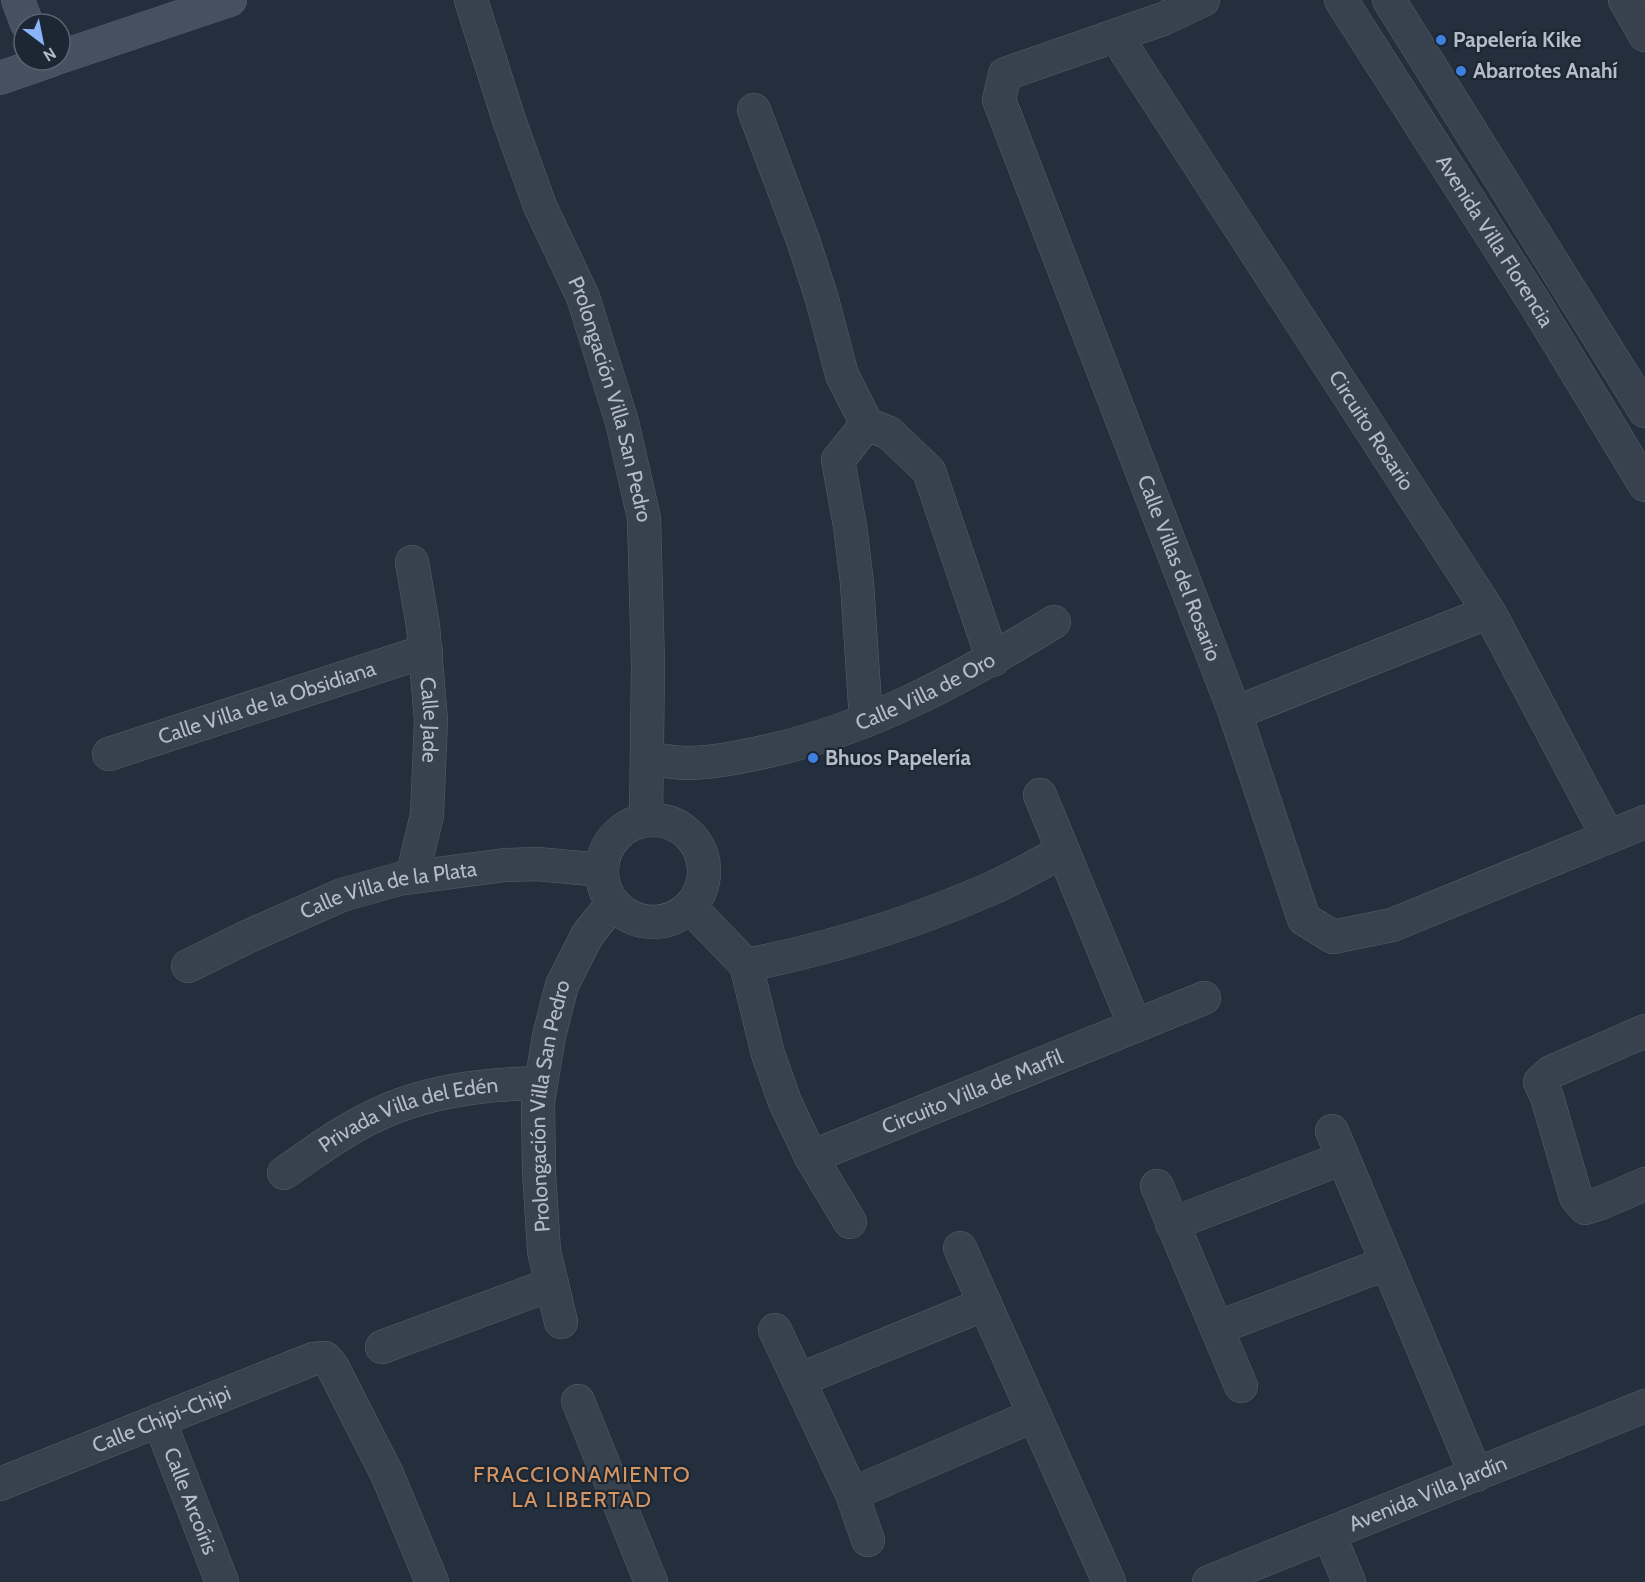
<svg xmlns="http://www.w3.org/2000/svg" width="1645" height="1582" font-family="Cabin,sans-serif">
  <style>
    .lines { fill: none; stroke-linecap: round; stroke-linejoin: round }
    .street-casing { stroke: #565f6c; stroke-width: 34 }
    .secondary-casing { stroke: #565f6c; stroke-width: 34 }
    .street { stroke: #38414e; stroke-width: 33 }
    .secondary { stroke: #465061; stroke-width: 33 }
    .shop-dot { fill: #3f7fe0; stroke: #1d2633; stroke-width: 2 }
    .labels { text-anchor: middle; stroke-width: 4.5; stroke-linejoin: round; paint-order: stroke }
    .poi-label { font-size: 21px; font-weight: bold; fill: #b4bcc9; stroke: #1d2633; text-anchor: start }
    .street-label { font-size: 21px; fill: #b4bcc9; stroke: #1d2633 }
    .neighbourhood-label { font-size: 22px; letter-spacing: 1.5px; fill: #d59563; stroke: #1d2633 }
  </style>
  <rect width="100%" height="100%" fill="#242f3e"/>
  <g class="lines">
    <defs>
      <g id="street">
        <path id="s1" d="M 471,0 L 509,120 L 540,206 L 583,297 L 622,422 L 644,518 L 648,665 L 646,820"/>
        <path id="s2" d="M 1203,0 L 1163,19 L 1005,74 L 999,100 L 1235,713 L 1304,919 L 1333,937 L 1392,925 L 1645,822"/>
        <path id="s3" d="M 1341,0 L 1534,302 L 1645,485"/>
        <path d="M 1389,0 L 1645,411"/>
        <path d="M 1625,0 L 1645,35"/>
        <path id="s4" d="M 1116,36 L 1489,612 L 1608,837"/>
        <path d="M 754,110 L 804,243 L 822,299 L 842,375 L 867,424 L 838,460 L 850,526 L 857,583 L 866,720"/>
        <path d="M 867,424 L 889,433 L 929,471 L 993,660"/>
        <path id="s5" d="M 412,562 L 423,626 L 431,720 L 427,815 L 412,877"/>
        <path d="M 1235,713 L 1489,612"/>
        <path id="s6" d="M 109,754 L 426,651"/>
        <path id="s7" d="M 647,758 C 660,760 674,763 687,763 C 714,763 742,757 768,751 C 872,728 964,677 1054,622"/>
        <path d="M 1040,795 L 1135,1026"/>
        <circle cx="653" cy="871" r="51"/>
        <path d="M 690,907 L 746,965 L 768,1054 L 785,1102 L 811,1157 L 850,1222"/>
        <path d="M 746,965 C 829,949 912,923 990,889 C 1015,878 1039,864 1063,851"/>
        <path id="s8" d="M 188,966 L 249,936 L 342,895 L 399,879 L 505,865 L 537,864 L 602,870"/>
        <path d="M 1645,1031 L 1551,1072 L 1540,1082 L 1547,1097 L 1576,1197 L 1585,1208 L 1601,1203 L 1645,1184"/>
        <path d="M 1332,1131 L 1476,1475"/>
        <path id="s9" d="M 811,1157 L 1204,998"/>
        <path id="s10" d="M 284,1173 C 312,1154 339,1133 370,1118 C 423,1091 483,1084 541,1083"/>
        <path d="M 1157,1186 L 1241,1386"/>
        <path d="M 1172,1224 L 1343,1158"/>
        <path d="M 960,1248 L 1109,1582"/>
        <path id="s11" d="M 561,1322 L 544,1251 L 539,1172 L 538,1102 L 549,1036 L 562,985 L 588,934 L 613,903"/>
        <path d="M 1217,1328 L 1387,1263"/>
        <path d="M 775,1330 L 852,1494 L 868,1540"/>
        <path d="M 382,1347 L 552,1284"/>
        <path d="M 799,1380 L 985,1304"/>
        <path d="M 578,1401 L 651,1582"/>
        <path id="s12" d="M 159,1420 L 222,1582"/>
        <path id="s13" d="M 0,1484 L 313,1359 L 325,1358 L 332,1366 L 387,1474 L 432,1582"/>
        <path d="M 852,1494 L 1035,1415"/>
        <path d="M 1329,1534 L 1349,1582"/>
        <path id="s14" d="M 1209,1582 L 1645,1406"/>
      </g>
      <g id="secondary">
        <path d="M 18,0 L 27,24"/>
        <path d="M 60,57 L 230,0"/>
        <path d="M 0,78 L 52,60"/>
      </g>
    </defs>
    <use href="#street" class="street-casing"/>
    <use href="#secondary" class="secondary-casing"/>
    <use href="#street" class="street"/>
    <use href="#secondary" class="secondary"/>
  </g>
  <g class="shop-dot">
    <circle cx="1441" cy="40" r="6"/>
    <circle cx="1461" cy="71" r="6"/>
    <circle cx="813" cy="758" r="6"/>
  </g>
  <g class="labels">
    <g class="poi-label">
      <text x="1453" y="47">Papelería Kike</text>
      <text x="1473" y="78">Abarrotes Anahí</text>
      <text x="825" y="765">Bhuos Papelería</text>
    </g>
    <g class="street-label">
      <text dy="7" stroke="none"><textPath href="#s3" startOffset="286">Avenida Villa Florencia</textPath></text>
      <text dy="7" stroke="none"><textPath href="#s1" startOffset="424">Prolongación Villa San Pedro</textPath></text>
      <text dy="7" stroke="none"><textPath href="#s4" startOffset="470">Circuito Rosario</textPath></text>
      <text dy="7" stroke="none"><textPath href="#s2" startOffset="740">Calle Villas del Rosario</textPath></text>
      <text dy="7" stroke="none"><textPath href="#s7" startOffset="291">Calle Villa de Oro</textPath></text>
      <text dy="7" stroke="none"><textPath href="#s6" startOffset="166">Calle Villa de la Obsidiana</textPath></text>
      <text dy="7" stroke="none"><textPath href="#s5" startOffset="159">Calle Jade</textPath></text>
      <text dy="7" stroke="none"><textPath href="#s8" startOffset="216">Calle Villa de la Plata</textPath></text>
      <text dy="7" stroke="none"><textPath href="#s9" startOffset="174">Circuito Villa de Marfil</textPath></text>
      <text dy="7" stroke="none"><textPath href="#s11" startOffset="219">Prolongación Villa San Pedro</textPath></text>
      <text dy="7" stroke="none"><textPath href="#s10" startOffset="140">Privada Villa del Edén</textPath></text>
      <text dy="7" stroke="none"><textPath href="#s13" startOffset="174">Calle Chipi-Chipi</textPath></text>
      <text dy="7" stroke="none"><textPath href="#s14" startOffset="236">Avenida Villa Jardín</textPath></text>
      <text dy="7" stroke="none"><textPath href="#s12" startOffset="87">Calle Arcoíris</textPath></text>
    </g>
    <g class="neighbourhood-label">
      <text x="582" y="1482">FRACCIONAMIENTO<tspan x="582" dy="25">LA LIBERTAD</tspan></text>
    </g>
  </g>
  <g transform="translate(42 42) rotate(148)"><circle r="28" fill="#1d2633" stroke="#59626f" stroke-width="1.5"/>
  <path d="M0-4.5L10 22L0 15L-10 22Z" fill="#8ab4f8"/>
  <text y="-9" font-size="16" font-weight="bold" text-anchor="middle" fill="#b4bcc9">N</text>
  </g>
</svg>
